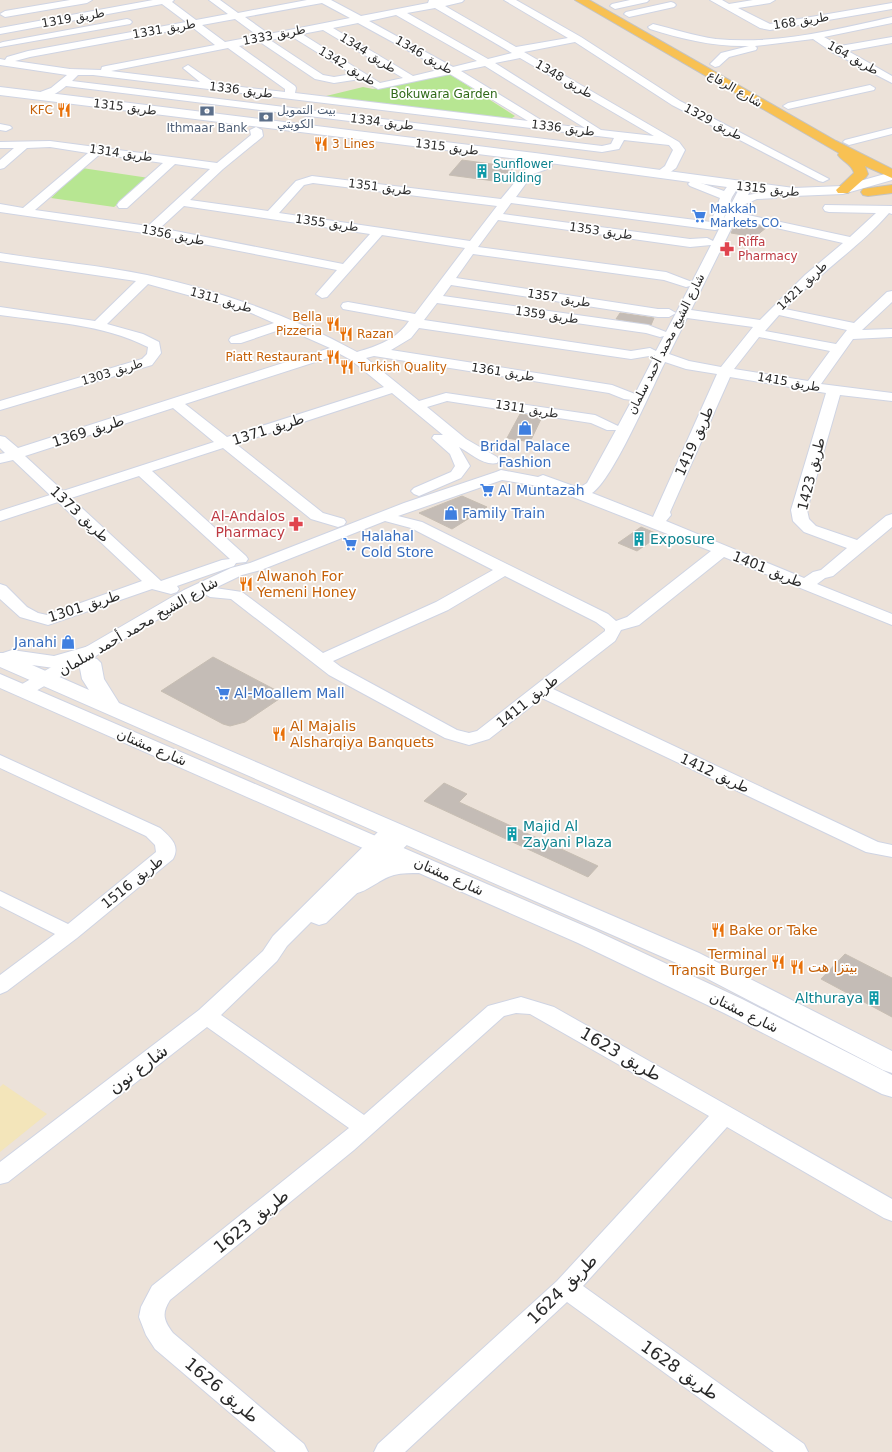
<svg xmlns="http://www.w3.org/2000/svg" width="892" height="1452" font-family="'DejaVu Sans','Noto Naskh Arabic',sans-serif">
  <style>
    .green { fill: #b7e692 }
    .sand { fill: #f3e5ba }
    .building { fill: #c4bcb6; stroke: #c7beb3 }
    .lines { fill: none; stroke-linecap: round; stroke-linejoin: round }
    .minor-casing { stroke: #cfd4e3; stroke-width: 2 }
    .tertiary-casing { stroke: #cfd4e3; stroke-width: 2 }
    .primary-casing { stroke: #c3c3c3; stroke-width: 2 }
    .minor { fill: #fff; fill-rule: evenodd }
    .tertiary { fill: #fff; fill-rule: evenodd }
    .primary { fill: #f8c153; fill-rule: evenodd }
    .labels { text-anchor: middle; stroke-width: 3.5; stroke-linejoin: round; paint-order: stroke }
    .far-street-label { font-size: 12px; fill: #292929; stroke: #fff }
    .far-park-label { font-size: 12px; fill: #2f6916; stroke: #fff }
    .far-food-label { font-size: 12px; fill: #c56008; stroke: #fff; text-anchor: end }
    .far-service-label { font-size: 12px; fill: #4e5e75; stroke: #fff; text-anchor: start }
    .far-culture-label { font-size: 12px; fill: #0d838f; stroke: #fff; text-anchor: start }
    .far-shop-label { font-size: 12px; fill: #366cbe; stroke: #fff; text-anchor: start }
    .far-health-label { font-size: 12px; fill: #be3a42; stroke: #fff; text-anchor: start }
    .street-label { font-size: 14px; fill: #292929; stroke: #fff }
    .shop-label { font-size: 14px; fill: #366cbe; stroke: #fff; text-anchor: start }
    .health-label { font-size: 14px; fill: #be3a42; stroke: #fff; text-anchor: end }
    .culture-label { font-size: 14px; fill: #0d838f; stroke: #fff; text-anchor: start }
    .food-label { font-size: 14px; fill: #c56008; stroke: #fff; text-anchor: start }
    .near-street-label { font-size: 17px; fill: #292929; stroke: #fff }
  </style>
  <rect width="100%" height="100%" fill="#ece2d9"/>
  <g class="green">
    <path d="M 448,73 L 515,116 L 509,120 L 318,98 L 363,87 L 373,89 Z"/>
    <path d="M 82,168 L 149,178 L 114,207 L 51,198 Z"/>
  </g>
  <path class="sand" d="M 3,1084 L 47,1114 L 0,1152 L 0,1087 Z"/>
  <g class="building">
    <path d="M 462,160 L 514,167 L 502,182 L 449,175 Z"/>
    <path d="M 737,221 L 767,227 L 755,237 L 731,233 Z"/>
    <path d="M 620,313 L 654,318 L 651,325 L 616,319 Z"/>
    <path d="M 520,414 L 542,417 L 530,442 L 507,438 Z"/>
    <path d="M 462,496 L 487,507 L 452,529 L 419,513 Z"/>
    <path d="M 641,527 L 660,535 L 637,551 L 618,543 Z"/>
    <path d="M 213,657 L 285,695 L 245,722 L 230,726 L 223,724 L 161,691 Z"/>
    <path d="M 444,783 L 467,794 L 459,802 L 598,866 L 588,877 L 424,801 Z"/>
    <path d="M 845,954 L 892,978 L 892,1017 L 821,979 Z"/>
  </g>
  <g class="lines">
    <defs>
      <g id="minor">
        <path d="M 70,0 L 92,0 L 87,3 L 5,17 L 0,14 L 5,11 Z"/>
        <path d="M 153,0 L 174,0 L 172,2 L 196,20 L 228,14 L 209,0 L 220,0 L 238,13 L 307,0 L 331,0 L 361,16 L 428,3 L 429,0 L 464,0 L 462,2 L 445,6 L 516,47 L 568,38 L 504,0 L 516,0 L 581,37 L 680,101 L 829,179 L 823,182 L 819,181 L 672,105 L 575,42 L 524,52 L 679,142 L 685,150 L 676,168 L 669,173 L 667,177 L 659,177 L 657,172 L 665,166 L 673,150 L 669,145 L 624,140 L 619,149 L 602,152 L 66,86 C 58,93 45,101 35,98 L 34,96 L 35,94 L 51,88 L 67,75 L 0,65 L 0,59 L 5,60 L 7,57 L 28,51 L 186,22 L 162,4 L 0,34 L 0,28 ZM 322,3 L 350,18 L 269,34 L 245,17 ZM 435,8 L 512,53 L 488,59 L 407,13 ZM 396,15 L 477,61 L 453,67 L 369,21 ZM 235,19 L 258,36 L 225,42 L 202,25 ZM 358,23 L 442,69 L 413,76 L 333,28 ZM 192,27 L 215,45 L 106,66 L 102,67 L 101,70 L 70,69 L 15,61 L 30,57 ZM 323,30 L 403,78 L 380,83 L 302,34 ZM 291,36 L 352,74 L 334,77 L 323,75 L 270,40 ZM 260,42 L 315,79 L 334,83 L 360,79 L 378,89 L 450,74 L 528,121 L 295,93 L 296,88 L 295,86 L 239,46 ZM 228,48 L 285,89 L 285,92 L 216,84 L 188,65 L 183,68 L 200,82 L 111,71 ZM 520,58 L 654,136 L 601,130 L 495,63 ZM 485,66 L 585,128 L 542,123 L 541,120 L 461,71 ZM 78,75 L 93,75 L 614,138 L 611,144 L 602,146 L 72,81 Z"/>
        <path d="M 630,0 L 649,0 L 647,2 L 615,9 L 610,6 L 612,4 Z"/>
        <path d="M 710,0 L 722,0 L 729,4 L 753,0 L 775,0 L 770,3 L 738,8 L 770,24 L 892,3 L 892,9 L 770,30 L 760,28 Z"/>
        <path d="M 671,2 L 674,3 L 676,5 L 674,7 L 629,17 L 624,14 L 626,12 Z"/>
        <path d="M 892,17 L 892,23 L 824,37 L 840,46 L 892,37 L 892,43 L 848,51 L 892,76 L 892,83 L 832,52 L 813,39 L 755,46 L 757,48 L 756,50 L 729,57 L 719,66 L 715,67 L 710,64 L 721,53 L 749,46 C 714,47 682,39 650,29 L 648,27 L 653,24 C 674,29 694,36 716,39 C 775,45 835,30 892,17 Z"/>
        <path d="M 127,19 L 130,20 L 132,22 L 130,24 L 0,47 L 0,43 L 3,42 Z"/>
        <path d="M 870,85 L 875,88 L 874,90 L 788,109 L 783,106 L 788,103 Z"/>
        <path d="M 0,124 L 10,126 L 12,128 L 6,131 L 0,130 Z"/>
        <path d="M 256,127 L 262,130 L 263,136 L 261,138 L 223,169 L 190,200 L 268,211 L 296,181 L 312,176 L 501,199 L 525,170 L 546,163 L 552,166 L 550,168 L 533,174 L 516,197 L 711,222 L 720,198 L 690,186 L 688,184 L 690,182 L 698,182 L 724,191 L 729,184 L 737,184 L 739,186 L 732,197 L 723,220 L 740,187 L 746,183 L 752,187 L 748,195 L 772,191 L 778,195 L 776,198 L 757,199 L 743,205 L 739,213 L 850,237 L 876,213 L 829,212 L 825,211 L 823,208 L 825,205 L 892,206 L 892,214 L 889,213 C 858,249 817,274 785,309 L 854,323 L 887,292 L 892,291 L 892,302 L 862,330 L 892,329 L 892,337 L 853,339 L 821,384 L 892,393 L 892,401 L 840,395 L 807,510 L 809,519 L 816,526 L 857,540 L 886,516 L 892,514 L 892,527 L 833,576 L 825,578 L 817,584 L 892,614 L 892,625 L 724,557 L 639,625 L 621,630 L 615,641 L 553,689 L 878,842 L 892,845 L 892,857 L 866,852 L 542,698 L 489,739 L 469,745 L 445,738 L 329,675 L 231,599 L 210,597 L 203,593 L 29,695 L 23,696 L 17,695 L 14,691 L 17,687 L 184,590 L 231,568 L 250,563 L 404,503 L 496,472 L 501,470 L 538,477 L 543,475 L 579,488 L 587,483 L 616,430 L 607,430 L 591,423 L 447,401 L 427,407 L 466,439 L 497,457 L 499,460 L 497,463 C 484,466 470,453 459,447 L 470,466 L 461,478 L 419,496 L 414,494 L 411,491 L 414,488 L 451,472 L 455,466 L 450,454 L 432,438 L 434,435 L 443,435 L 392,393 L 236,444 L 323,513 L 344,519 L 346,522 L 344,525 L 338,527 L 311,519 L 223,448 L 152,471 L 246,556 L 248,559 L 246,562 L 236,563 L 234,566 L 177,586 L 179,589 L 177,592 L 171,594 L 152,589 L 48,625 L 20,617 L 0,599 L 0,584 L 6,586 L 27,607 L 38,613 L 47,615 L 142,581 L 58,502 L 0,521 L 0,511 L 50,495 L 13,460 L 0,463 L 0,454 L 5,453 L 0,448 L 0,436 L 5,437 L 18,448 L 330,348 L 285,328 L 241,343 L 231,343 L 229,340 L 231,337 L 274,323 L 249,312 L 148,284 L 107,324 L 143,334 L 159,342 L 161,353 L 152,365 L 0,410 L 0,401 L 142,359 L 147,354 L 148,347 C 102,324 50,322 0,315 L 0,307 L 95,321 L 136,281 L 0,261 L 0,253 C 49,261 99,265 147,275 C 220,291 292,316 357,352 C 378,346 397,339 409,321 L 343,309 L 341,306 L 343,303 L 348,302 L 415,314 L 465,248 L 382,235 L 327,297 L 322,298 L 316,294 L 337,270 L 151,234 L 0,212 L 0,204 L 23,208 L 88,153 L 50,147 L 27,148 L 4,168 L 0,169 L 0,160 L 14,148 L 0,148 L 0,142 L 50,141 L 217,163 L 251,135 L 250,130 ZM 100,154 L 163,163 L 119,202 L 117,205 L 119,208 L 127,208 L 175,164 L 210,169 L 148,226 L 35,210 ZM 313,183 L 497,206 L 470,241 L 279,213 L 304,185 ZM 511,203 L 715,230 L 719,229 L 713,241 L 707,238 L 690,239 L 503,214 ZM 184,206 L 370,234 L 343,264 L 160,228 ZM 736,219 L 843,243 L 805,275 L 760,320 L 691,310 ZM 498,220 L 690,247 L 711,245 L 692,282 L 666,272 L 478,247 ZM 473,254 L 664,280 L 686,287 L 690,286 L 676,313 L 669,309 L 658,309 L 456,278 ZM 451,285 L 658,317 L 669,317 L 676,313 L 666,332 L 648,325 L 443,296 ZM 437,303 L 646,333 L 660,337 L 664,336 L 656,351 L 650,348 L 631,351 L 424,320 ZM 779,315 L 847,330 L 836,344 L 765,331 ZM 687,318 L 753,327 L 721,367 L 689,361 L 669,354 ZM 419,328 L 631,359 L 655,355 L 635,394 L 612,385 L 391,350 L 411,338 ZM 759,337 L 830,351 L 808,381 L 734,369 ZM 340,354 L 351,360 L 384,387 L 227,437 L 185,404 ZM 374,356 L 609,393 L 624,399 L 632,400 L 618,426 L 595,415 L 446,393 L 419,401 L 366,358 ZM 665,362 L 686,369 L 717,374 L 653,517 L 592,493 C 612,481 652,388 665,362 ZM 730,377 L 826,393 L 791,510 L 793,521 L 804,532 L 847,548 L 821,570 L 813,572 L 804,578 L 666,521 L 671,515 L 670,512 ZM 173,408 L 214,442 L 63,491 L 25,456 ZM 139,476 L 230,559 L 222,560 L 161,581 L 71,498 ZM 502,480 L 550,488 L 711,551 L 627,617 L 616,621 L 608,614 L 422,522 L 398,516 ZM 385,521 L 411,528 L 493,570 L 436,602 L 323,653 L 242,592 L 215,588 L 242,575 L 261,570 ZM 505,576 L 596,622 L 605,629 L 605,631 L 477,731 L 469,733 L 457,730 L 341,667 L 333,661 L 448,610 Z"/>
        <path d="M 892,128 L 892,134 L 849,145 L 843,142 L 845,140 Z"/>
        <path d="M 0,755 L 160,828 C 169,836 181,845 173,859 L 77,938 L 7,991 L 0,994 L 0,975 L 55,934 L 0,906 L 0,891 L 68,924 L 156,852 L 155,845 L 146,836 L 0,768 Z"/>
        <path d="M 392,823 L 399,825 L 401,830 L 406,829 L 413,831 L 416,835 L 413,839 L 326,923 L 319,925 L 311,922 L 287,946 L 277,961 L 221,1015 L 364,1115 L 488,1006 L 521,997 L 554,1007 L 892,1199 L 892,1221 L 884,1218 L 727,1127 L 583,1286 L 804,1444 L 808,1452 L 774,1452 L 567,1302 L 405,1452 L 374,1452 L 378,1444 L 557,1281 L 709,1116 L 530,1014 L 516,1013 L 504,1016 L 354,1150 L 170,1300 C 161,1314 164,1321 173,1333 L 304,1444 L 308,1452 L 276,1452 L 155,1349 L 146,1335 L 139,1317 L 141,1307 L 152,1286 L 349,1128 L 207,1027 L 8,1182 L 0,1184 L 0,1162 L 199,1010 L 263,951 L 273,936 L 385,825 Z"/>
      </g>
      <g id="tertiary">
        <path d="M 0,87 L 535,153 L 794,188 L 842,186 L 892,172 L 892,180 L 843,194 L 794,196 L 535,161 L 0,95 Z"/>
        <path d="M 89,646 L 96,648 L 99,652 L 94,658 L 97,659 L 101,663 L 104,679 L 119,703 L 699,953 L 892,1051 L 892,1073 L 883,1070 L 681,965 L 0,667 L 0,653 L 3,653 L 12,650 L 54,656 ZM 79,663 L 82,679 L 89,690 L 32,665 L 54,668 Z"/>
        <path d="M 0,674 L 596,931 L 742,999 L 892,1075 L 892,1097 L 882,1094 L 724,1013 L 578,943 L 419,873 C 411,873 402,873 394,875 C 376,880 363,898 344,893 L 341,887 C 350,871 373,865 390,860 L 0,688 Z"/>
      </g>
      <g id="primary">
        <path d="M 575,0 L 589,0 L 836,141 L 892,169 L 892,178 L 865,166 L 868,174 L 866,177 L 848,193 L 838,193 L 836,190 L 854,173 C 852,164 843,162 838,155 L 839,153 Z"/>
        <path d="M 892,185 L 892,193 L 868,196 L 863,195 L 861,192 L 863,189 Z"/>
      </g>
    </defs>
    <use href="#minor" class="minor-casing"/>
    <use href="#tertiary" class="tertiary-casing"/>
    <use href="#primary" class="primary-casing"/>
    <use href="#minor" class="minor"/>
    <use href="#tertiary" class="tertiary"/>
    <use href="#primary" class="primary"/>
  </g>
  <defs>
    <symbol id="restaurant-bare" viewBox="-9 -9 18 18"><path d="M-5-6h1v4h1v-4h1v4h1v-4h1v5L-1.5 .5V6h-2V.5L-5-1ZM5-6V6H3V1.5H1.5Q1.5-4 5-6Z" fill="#e8710a" stroke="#fff" stroke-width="2.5" paint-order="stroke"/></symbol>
    <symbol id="bank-bare" viewBox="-9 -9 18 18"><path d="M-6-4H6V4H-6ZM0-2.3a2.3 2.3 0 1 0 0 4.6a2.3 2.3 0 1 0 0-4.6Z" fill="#5c6f8a" stroke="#fff" stroke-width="2.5" paint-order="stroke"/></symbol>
    <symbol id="building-bare" viewBox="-9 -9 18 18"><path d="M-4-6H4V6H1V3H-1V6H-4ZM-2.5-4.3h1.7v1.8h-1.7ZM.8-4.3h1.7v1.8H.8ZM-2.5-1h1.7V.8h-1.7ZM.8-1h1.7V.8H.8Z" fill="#0f9aa8" stroke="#fff" stroke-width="2.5" paint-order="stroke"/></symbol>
    <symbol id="supermarket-bare" viewBox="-9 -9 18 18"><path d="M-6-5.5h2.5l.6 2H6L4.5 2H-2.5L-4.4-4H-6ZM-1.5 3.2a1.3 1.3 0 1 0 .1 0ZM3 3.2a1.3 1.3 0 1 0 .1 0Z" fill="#3f7fe0" stroke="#fff" stroke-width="2.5" paint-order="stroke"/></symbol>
    <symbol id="pharmacy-bare" viewBox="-9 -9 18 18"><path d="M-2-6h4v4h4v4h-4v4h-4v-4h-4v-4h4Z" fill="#e0444e" stroke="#fff" stroke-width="2.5" paint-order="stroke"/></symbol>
    <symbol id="shop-bare" viewBox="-9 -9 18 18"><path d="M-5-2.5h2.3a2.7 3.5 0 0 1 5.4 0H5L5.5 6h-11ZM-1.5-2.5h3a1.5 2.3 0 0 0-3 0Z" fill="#3f7fe0" stroke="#fff" stroke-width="2.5" paint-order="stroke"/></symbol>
  </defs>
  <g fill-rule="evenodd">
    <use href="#restaurant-bare" x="54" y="100" width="20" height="20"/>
    <use href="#bank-bare" x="197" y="101" width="20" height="20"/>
    <use href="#bank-bare" x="256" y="107" width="20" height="20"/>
    <use href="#restaurant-bare" x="311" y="134" width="20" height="20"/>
    <use href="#building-bare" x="472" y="161" width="20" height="20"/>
    <use href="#supermarket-bare" x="689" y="206" width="20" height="20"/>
    <use href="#pharmacy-bare" x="717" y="239" width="20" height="20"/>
    <use href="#restaurant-bare" x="323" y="314" width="20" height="20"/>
    <use href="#restaurant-bare" x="336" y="324" width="20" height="20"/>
    <use href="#restaurant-bare" x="323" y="347" width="20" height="20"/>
    <use href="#restaurant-bare" x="337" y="357" width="20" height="20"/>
    <use href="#shop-bare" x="515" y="418" width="20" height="20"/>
    <use href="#supermarket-bare" x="477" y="480" width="20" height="20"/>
    <use href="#shop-bare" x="441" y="503" width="20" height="20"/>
    <use href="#pharmacy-bare" x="286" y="514" width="20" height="20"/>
    <use href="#building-bare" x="629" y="529" width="20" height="20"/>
    <use href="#supermarket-bare" x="340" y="534" width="20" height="20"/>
    <use href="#restaurant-bare" x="236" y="574" width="20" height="20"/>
    <use href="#shop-bare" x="58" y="632" width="20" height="20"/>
    <use href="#supermarket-bare" x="213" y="683" width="20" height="20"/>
    <use href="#restaurant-bare" x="269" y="724" width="20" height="20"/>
    <use href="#building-bare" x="502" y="824" width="20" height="20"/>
    <use href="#restaurant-bare" x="708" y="920" width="20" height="20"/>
    <use href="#restaurant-bare" x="768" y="952" width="20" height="20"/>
    <use href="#restaurant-bare" x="787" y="957" width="20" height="20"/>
    <use href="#building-bare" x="864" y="988" width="20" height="20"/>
  </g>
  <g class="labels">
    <g class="far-street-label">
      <text transform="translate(73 18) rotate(-10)" y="4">طريق 1319</text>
      <text transform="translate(801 21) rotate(-9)" y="4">طريق 168</text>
      <text transform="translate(164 29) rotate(-10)" y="4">طريق 1331</text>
      <text transform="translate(274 35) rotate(-11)" y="4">طريق 1333</text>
      <text transform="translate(368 53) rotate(32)" y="4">طريق 1344</text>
      <text transform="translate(424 55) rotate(30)" y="4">طريق 1346</text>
      <text transform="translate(853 58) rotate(29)" y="4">طريق 164</text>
      <text transform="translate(347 66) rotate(31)" y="4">طريق 1342</text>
      <text transform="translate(564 79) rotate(30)" y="4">طريق 1348</text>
      <text transform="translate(735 89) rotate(30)" y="4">شارع الرفاع</text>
      <text transform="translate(241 90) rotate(7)" y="4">طريق 1336</text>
      <text transform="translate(125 107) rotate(7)" y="4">طريق 1315</text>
      <text transform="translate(382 122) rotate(7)" y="4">طريق 1334</text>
      <text transform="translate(713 122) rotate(28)" y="4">طريق 1329</text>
      <text transform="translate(563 128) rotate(7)" y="4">طريق 1336</text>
      <text transform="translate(447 147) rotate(7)" y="4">طريق 1315</text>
      <text transform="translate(121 153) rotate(8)" y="4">طريق 1314</text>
      <text transform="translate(380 187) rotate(7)" y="4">طريق 1351</text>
      <text transform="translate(768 189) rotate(6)" y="4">طريق 1315</text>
      <text transform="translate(327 223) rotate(8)" y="4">طريق 1355</text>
      <text transform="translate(601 231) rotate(8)" y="4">طريق 1353</text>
      <text transform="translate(173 235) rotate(11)" y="4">طريق 1356</text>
      <text transform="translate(802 286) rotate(-44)" y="4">طريق 1421</text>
      <text transform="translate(559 298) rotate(9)" y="4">طريق 1357</text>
      <text transform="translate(221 300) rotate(16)" y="4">طريق 1311</text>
      <text transform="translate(547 315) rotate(8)" y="4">طريق 1359</text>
      <text transform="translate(666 344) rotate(-63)" y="4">شارع الشيخ محمد أحمد سلمان</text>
      <text transform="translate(112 372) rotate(-17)" y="4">طريق 1303</text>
      <text transform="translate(503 372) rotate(9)" y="4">طريق 1361</text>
      <text transform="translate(789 382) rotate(10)" y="4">طريق 1415</text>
      <text transform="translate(527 409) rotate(9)" y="4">طريق 1311</text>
    </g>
    <g class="far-park-label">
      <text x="444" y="98">Bokuwara Garden</text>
    </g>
    <g class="far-food-label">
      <text x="53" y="114">KFC</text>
      <text x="332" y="148" text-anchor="start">3 Lines</text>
      <text x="322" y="321">Bella<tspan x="322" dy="14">Pizzeria</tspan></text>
      <text x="357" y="338" text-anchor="start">Razan</text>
      <text x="322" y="361">Piatt Restaurant</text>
      <text x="358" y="371" text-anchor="start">Turkish Quality</text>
    </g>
    <g class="far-service-label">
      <text x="277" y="114">بيت التمويل<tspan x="277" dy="14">الكويتي</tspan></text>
      <text x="207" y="132" text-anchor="middle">Ithmaar Bank</text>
    </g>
    <g class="far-culture-label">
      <text x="493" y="168">Sunflower<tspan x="493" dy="14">Building</tspan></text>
    </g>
    <g class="far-shop-label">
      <text x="710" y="213">Makkah<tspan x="710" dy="14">Markets CO.</tspan></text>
    </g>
    <g class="far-health-label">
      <text x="738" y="246">Riffa<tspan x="738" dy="14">Pharmacy</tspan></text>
    </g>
    <g class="street-label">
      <text transform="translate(268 429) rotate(-18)" y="5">طريق 1371</text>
      <text transform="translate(88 431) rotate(-18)" y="5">طريق 1369</text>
      <text transform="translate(694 441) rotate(-66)" y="5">طريق 1419</text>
      <text transform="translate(811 474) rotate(-76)" y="5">طريق 1423</text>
      <text transform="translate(80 514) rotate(43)" y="5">طريق 1373</text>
      <text transform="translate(768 569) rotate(22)" y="5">طريق 1401</text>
      <text transform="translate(84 606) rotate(-18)" y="5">طريق 1301</text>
      <text transform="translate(138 626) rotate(-30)" y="5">شارع الشيخ محمد أحمد سلمان</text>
      <text transform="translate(527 701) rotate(-39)" y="5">طريق 1411</text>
      <text transform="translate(152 747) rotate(23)" y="5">شارع مشتان</text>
      <text transform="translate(715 773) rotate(25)" y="5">طريق 1412</text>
      <text transform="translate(449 876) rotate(24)" y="5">شارع مشتان</text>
      <text transform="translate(132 882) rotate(-39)" y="5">طريق 1516</text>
      <text transform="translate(744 1012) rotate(26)" y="5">شارع مشتان</text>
    </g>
    <g class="shop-label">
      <text x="525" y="451" text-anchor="middle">Bridal Palace<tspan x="525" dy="16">Fashion</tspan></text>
      <text x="498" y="495">Al Muntazah</text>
      <text x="462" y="518">Family Train</text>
      <text x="361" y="541">Halahal<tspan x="361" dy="16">Cold Store</tspan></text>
      <text x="57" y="647" text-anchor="end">Janahi</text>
      <text x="234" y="698">Al-Moallem Mall</text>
    </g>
    <g class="health-label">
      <text x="285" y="521">Al-Andalos<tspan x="285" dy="16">Pharmacy</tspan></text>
    </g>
    <g class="culture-label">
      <text x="650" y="544">Exposure</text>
      <text x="523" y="831">Majid Al<tspan x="523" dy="16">Zayani Plaza</tspan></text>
      <text x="863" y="1003" text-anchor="end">Althuraya</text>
    </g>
    <g class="food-label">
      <text x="257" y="581">Alwanoh For<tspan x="257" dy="16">Yemeni Honey</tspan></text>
      <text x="290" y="731">Al Majalis<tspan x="290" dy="16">Alsharqiya Banquets</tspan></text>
      <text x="729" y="935">Bake or Take</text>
      <text x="767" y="959" text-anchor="end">Terminal<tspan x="767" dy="16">Transit Burger</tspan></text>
      <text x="808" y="972">بيتزا هت</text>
    </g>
    <g class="near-street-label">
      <text transform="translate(621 1054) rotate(30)" y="6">طريق 1623</text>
      <text transform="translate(138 1069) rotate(-37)" y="6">شارع نون</text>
      <text transform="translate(251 1221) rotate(-39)" y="6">طريق 1623</text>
      <text transform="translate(562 1289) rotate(-45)" y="6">طريق 1624</text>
      <text transform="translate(680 1370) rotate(35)" y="6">طريق 1628</text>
      <text transform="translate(222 1390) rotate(40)" y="6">طريق 1626</text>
    </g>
  </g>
</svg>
